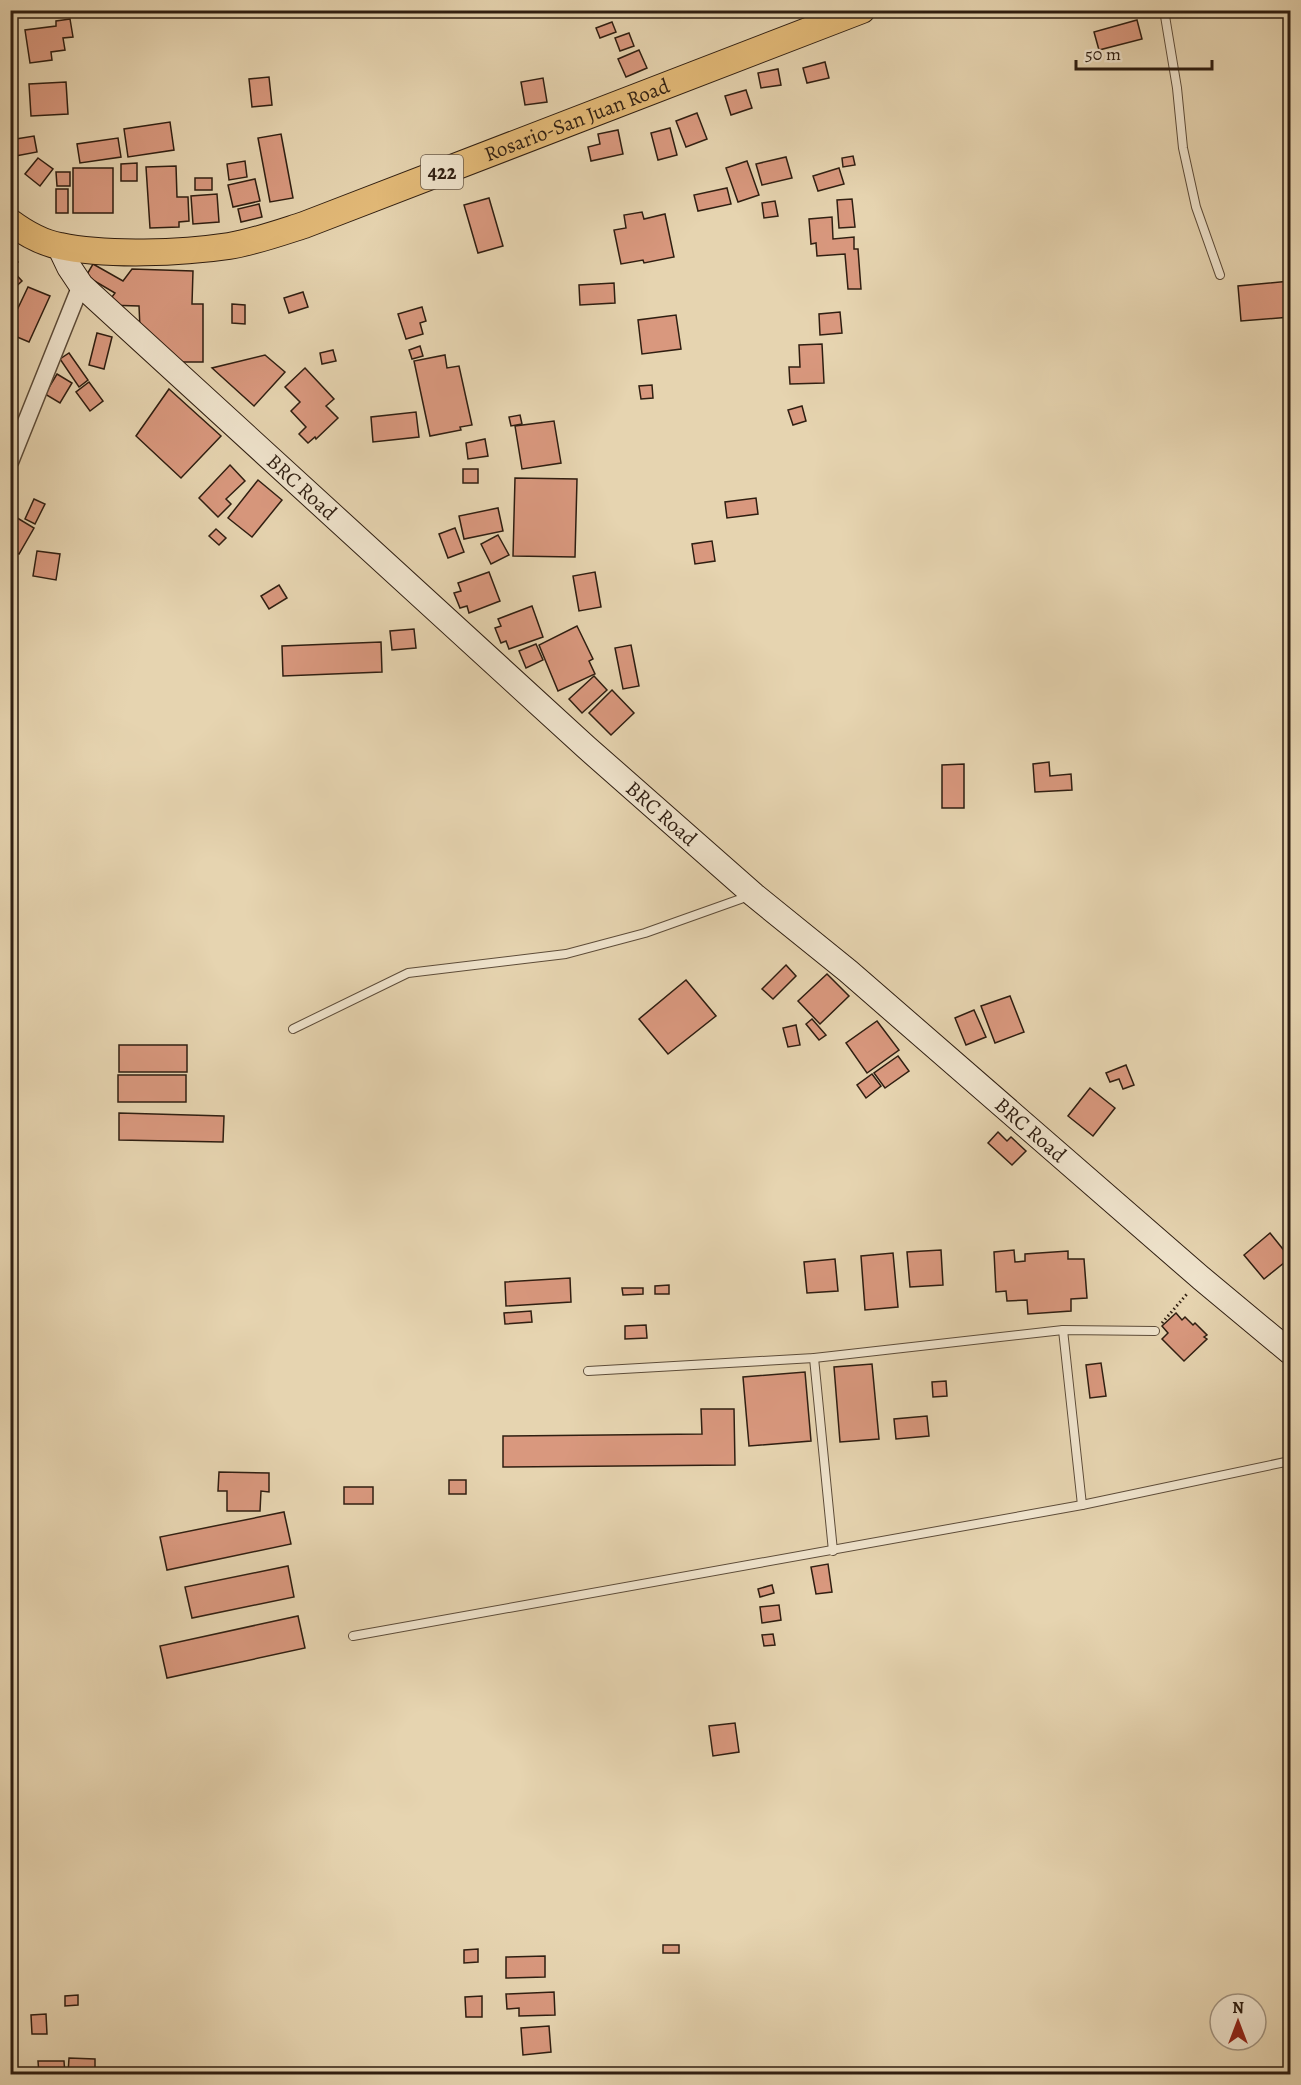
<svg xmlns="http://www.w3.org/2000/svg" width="1301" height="2085" font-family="Alegreya,serif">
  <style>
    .building { fill: #d9987e; stroke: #2f1e11; stroke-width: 1.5 }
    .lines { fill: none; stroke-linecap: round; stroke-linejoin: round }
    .service-casing { stroke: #5d4c39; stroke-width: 10 }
    .minor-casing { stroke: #5d4c39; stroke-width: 19 }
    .secondary-casing { stroke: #2f1e11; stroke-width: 26 }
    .primary-casing { stroke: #2f1e11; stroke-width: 28 }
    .path { stroke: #2f1e11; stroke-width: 3; stroke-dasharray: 1.5 3; stroke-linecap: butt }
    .service { stroke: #efe3cc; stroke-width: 8 }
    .minor { stroke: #efe3cc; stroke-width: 16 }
    .secondary { stroke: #efe3cc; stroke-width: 24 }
    .primary { stroke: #e3ba78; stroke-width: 26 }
    .labels { text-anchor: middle; stroke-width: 4.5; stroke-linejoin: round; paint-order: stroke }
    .shield { fill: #efe3cc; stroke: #695949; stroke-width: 1.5 }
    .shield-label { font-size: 20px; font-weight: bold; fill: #2f1e11 }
    .street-label { font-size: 21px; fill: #2f1e11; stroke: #efe3cc }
  </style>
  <rect width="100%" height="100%" fill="#e6d4b0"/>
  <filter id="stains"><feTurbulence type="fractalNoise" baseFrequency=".00333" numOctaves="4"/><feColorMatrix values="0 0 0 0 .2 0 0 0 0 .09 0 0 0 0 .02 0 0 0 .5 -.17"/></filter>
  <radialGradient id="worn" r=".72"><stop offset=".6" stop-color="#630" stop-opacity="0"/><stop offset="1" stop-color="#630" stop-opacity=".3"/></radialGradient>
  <g class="building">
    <path d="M 70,19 L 73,37 L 63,38 L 65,50 L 51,52 L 52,60 L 30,63 L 25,30 L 56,26 L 56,21 Z"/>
    <path d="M 1137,20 L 1142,39 L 1099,50 L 1094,32 Z"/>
    <path d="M 612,22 L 616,32 L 600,38 L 596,28 Z"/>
    <path d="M 629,33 L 634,46 L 620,51 L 615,38 Z"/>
    <path d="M 639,50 L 647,68 L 626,77 L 618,59 Z"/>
    <path d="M 825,62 L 829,78 L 807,83 L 803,68 Z"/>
    <path d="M 778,69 L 781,85 L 761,88 L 758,73 Z"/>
    <path d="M 269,77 L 272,105 L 252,107 L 249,79 Z"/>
    <path d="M 543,78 L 547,102 L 525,105 L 521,82 Z"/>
    <path d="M 66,82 L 68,114 L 31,116 L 29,84 Z"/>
    <path d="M 746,90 L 752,108 L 731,115 L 725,96 Z"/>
    <path d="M 697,113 L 707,139 L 686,147 L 676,121 Z"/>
    <path d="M 170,122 L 174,150 L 128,157 L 124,129 Z"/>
    <path d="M 670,128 L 677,155 L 658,160 L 651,133 Z"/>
    <path d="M 618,130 L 623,154 L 591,161 L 588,147 L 600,144 L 598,134 Z"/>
    <path d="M 281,134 L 293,198 L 270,202 L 258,138 Z"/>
    <path d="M 34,136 L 37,152 L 10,157 L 10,140 Z"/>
    <path d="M 118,138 L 121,157 L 80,163 L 77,144 Z"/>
    <path d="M 853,156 L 855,165 L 843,167 L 842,158 Z"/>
    <path d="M 786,157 L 792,178 L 762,185 L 756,164 Z"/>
    <path d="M 38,158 L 53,169 L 40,186 L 25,174 Z"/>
    <path d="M 245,161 L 247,177 L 229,180 L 227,164 Z"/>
    <path d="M 747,161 L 759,195 L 738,202 L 726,168 Z"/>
    <path d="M 137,163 L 137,181 L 121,181 L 121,164 Z"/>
    <path d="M 176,166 L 177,197 L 188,197 L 189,221 L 179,222 L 179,227 L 150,228 L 146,167 Z"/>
    <rect x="73" y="168" width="40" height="45"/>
    <path d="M 839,168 L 844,184 L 818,191 L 813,176 Z"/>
    <path d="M 56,172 L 70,172 L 70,186 L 57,186 Z"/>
    <rect x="195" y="178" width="17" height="12"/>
    <path d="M 255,179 L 260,201 L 233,207 L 228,185 Z"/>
    <path d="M 727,188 L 731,204 L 698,211 L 694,195 Z"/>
    <rect x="56" y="189" width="12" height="24"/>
    <path d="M 217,194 L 219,222 L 193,224 L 191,196 Z"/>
    <path d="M 489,198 L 503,246 L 478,253 L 464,205 Z"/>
    <path d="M 852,199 L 855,227 L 839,228 L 837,200 Z"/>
    <path d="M 775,201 L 778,216 L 764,218 L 762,203 Z"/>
    <path d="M 259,204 L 262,217 L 241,222 L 238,209 Z"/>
    <path d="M 642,212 L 644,219 L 665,214 L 674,257 L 644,263 L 643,260 L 621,264 L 614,230 L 626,228 L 624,215 Z"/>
    <path d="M 832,217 L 833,239 L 854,237 L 854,249 L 858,249 L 861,289 L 848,289 L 845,254 L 817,256 L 816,243 L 811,244 L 809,219 Z"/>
    <path d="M 10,254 L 18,262 L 11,269 L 22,281 L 10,292 Z"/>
    <path d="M 93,264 L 123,281 L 132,269 L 193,271 L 192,304 L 203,304 L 203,362 L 177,362 L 140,328 L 139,306 L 106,305 L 115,293 L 86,276 Z"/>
    <path d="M 1290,281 L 1290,317 L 1241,321 L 1238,286 Z"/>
    <path d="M 614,283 L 615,303 L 580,305 L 579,285 Z"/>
    <path d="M 28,287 L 50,296 L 29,342 L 10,334 L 10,325 Z"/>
    <path d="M 303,292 L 308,307 L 289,313 L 284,298 Z"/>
    <path d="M 232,304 L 245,305 L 245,324 L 232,323 Z"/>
    <path d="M 422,307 L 426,321 L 420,323 L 423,334 L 406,339 L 398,314 Z"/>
    <path d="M 840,312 L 842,333 L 820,335 L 819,314 Z"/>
    <path d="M 676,315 L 681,349 L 642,354 L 638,320 Z"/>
    <path d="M 97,333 L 112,337 L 104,369 L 89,365 Z"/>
    <path d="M 822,344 L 824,383 L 790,384 L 789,367 L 800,367 L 799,345 Z"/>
    <path d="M 420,346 L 423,356 L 412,359 L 409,350 Z"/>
    <path d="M 333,350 L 336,361 L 322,364 L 320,353 Z"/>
    <path d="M 69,353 L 88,380 L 79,387 L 60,359 Z"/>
    <path d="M 265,355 L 285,372 L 254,406 L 212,368 Z"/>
    <path d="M 445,355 L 447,368 L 459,366 L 472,425 L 460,427 L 461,430 L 430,436 L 414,361 Z"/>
    <path d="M 305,368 L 334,399 L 326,406 L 338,418 L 316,439 L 315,437 L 308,443 L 299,434 L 306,427 L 291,411 L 300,402 L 285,387 Z"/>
    <path d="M 57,374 L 72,383 L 60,403 L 45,394 Z"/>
    <path d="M 89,382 L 103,401 L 90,411 L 76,392 Z"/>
    <path d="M 652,385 L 653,398 L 641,399 L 639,386 Z"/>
    <path d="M 169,389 L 221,436 L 181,478 L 136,436 Z"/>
    <path d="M 802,406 L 806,421 L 793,425 L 788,410 Z"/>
    <path d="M 416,412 L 419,437 L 373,442 L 371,417 Z"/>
    <path d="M 520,415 L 522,424 L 511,426 L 509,417 Z"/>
    <path d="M 554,421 L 561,463 L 522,469 L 515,426 Z"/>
    <path d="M 485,439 L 488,456 L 468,459 L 466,443 Z"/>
    <path d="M 230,465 L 245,481 L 226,499 L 231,504 L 218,517 L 199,498 Z"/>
    <rect x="463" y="469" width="15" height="14"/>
    <path d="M 515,478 L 577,479 L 575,557 L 513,556 Z"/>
    <path d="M 258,480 L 282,500 L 252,537 L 228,518 Z"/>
    <path d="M 756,498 L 758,514 L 727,518 L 725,502 Z"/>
    <path d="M 34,499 L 45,504 L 35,524 L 25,519 Z"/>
    <path d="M 498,508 L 503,531 L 464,539 L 459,516 Z"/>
    <path d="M 14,516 L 34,528 L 19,554 L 10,550 L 10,522 Z"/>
    <path d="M 455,528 L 464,552 L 448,558 L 439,534 Z"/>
    <path d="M 216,529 L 226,538 L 219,545 L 209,536 Z"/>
    <path d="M 498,535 L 509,555 L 491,564 L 481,544 Z"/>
    <path d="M 712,541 L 715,561 L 695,564 L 692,544 Z"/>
    <path d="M 37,551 L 60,554 L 56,580 L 33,576 Z"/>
    <path d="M 489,572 L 500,601 L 469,613 L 467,606 L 460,608 L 454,593 L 461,591 L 458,583 Z"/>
    <path d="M 595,572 L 601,607 L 579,611 L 573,576 Z"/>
    <path d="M 279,585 L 287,598 L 269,609 L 261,596 Z"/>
    <path d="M 532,606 L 543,637 L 509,649 L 506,641 L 501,643 L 495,628 L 501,626 L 498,619 Z"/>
    <path d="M 577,626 L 593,659 L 589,661 L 595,674 L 558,691 L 539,645 Z"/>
    <path d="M 414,629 L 416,648 L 392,650 L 390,631 Z"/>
    <path d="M 381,642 L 382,672 L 283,676 L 282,646 Z"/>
    <path d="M 536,644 L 543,660 L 526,668 L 519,651 Z"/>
    <path d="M 631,645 L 639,686 L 623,689 L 615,648 Z"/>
    <path d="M 594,676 L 607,690 L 582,713 L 569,699 Z"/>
    <path d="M 612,690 L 634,713 L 611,735 L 589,713 Z"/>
    <path d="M 1049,762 L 1050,776 L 1071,774 L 1072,790 L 1035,792 L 1033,764 Z"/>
    <path d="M 964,764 L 964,808 L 942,808 L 942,765 Z"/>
    <path d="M 786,965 L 796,976 L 773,999 L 762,989 Z"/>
    <path d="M 827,974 L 849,996 L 820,1024 L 798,1001 Z"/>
    <path d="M 686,980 L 716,1016 L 668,1054 L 639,1019 Z"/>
    <path d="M 1010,996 L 1024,1032 L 995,1043 L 981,1006 Z"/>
    <path d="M 974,1010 L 986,1037 L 966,1045 L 955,1018 Z"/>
    <path d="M 812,1019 L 826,1035 L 819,1040 L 806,1024 Z"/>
    <path d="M 877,1021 L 899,1050 L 867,1073 L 846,1043 Z"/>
    <path d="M 796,1025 L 800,1045 L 788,1047 L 783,1028 Z"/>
    <rect x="119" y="1045" width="68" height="27"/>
    <path d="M 898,1056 L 909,1071 L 885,1088 L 874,1073 Z"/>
    <path d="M 1126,1065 L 1134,1085 L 1123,1089 L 1119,1079 L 1110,1082 L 1106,1073 Z"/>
    <path d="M 872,1074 L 881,1086 L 866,1098 L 857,1085 Z"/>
    <rect x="118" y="1075" width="68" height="27"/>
    <path d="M 1090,1088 L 1115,1108 L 1093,1136 L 1068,1116 Z"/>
    <path d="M 119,1113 L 224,1116 L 223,1142 L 119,1140 Z"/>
    <path d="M 998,1132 L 1007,1141 L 1011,1137 L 1026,1151 L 1012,1165 L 988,1143 Z"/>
    <path d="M 1270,1233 L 1290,1258 L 1264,1279 L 1244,1255 Z"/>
    <path d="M 941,1250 L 943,1285 L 910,1287 L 907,1252 Z"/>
    <path d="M 1014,1250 L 1015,1262 L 1025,1261 L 1025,1254 L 1068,1251 L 1068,1259 L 1084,1259 L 1087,1298 L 1071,1299 L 1071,1311 L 1028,1314 L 1027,1300 L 1007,1301 L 1006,1291 L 996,1292 L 994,1252 Z"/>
    <path d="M 893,1253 L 898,1307 L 865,1310 L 861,1256 Z"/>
    <path d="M 835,1259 L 838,1291 L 807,1293 L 804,1262 Z"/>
    <path d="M 570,1278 L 571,1302 L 506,1306 L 505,1282 Z"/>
    <path d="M 669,1285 L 669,1294 L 655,1294 L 655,1286 Z"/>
    <path d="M 622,1288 L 643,1288 L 643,1294 L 623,1295 Z"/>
    <path d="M 531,1311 L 532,1322 L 505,1324 L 504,1313 Z"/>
    <path d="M 1176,1313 L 1182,1320 L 1185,1317 L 1193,1325 L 1195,1323 L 1207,1335 L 1204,1337 L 1207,1339 L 1184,1361 L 1162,1339 L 1168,1333 L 1162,1326 Z"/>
    <path d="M 646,1325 L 647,1338 L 625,1339 L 625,1326 Z"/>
    <path d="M 1101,1363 L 1106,1396 L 1090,1398 L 1086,1365 Z"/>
    <path d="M 872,1364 L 879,1439 L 840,1442 L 834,1367 Z"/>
    <path d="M 805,1372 L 811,1441 L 749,1446 L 743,1377 Z"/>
    <path d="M 946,1381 L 947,1396 L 933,1397 L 932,1382 Z"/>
    <path d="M 701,1409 L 734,1409 L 735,1465 L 503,1467 L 503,1436 L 702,1434 Z"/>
    <path d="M 927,1416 L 929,1436 L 896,1439 L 894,1419 Z"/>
    <path d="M 219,1472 L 269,1473 L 269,1492 L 261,1491 L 260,1511 L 227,1511 L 227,1491 L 218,1491 Z"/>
    <rect x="449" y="1480" width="17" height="14"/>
    <rect x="344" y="1487" width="29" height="17"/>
    <path d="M 284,1512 L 291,1544 L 167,1570 L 160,1537 Z"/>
    <path d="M 828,1564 L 832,1592 L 816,1594 L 811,1567 Z"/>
    <path d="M 288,1566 L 294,1597 L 192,1618 L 185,1587 Z"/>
    <path d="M 772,1585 L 774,1593 L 760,1597 L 758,1589 Z"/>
    <path d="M 779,1605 L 781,1620 L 762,1623 L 760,1607 Z"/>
    <path d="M 298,1616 L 305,1648 L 167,1678 L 160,1646 Z"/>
    <path d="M 773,1634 L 775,1645 L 764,1646 L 762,1635 Z"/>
    <path d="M 735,1723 L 739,1752 L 713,1756 L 709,1726 Z"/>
    <rect x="663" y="1945" width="16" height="8"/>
    <path d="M 478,1949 L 478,1962 L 464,1963 L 464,1950 Z"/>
    <path d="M 545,1956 L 545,1977 L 506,1978 L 506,1957 Z"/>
    <path d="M 554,1992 L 555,2015 L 519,2016 L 519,2008 L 507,2009 L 506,1994 Z"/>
    <path d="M 78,1995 L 78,2005 L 65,2006 L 65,1996 Z"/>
    <path d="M 482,1996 L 482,2017 L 466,2017 L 465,1997 Z"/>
    <path d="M 46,2014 L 47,2034 L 32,2034 L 31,2015 Z"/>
    <path d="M 549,2026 L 551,2052 L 523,2055 L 521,2028 Z"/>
    <path d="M 69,2058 L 95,2059 L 95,2074 L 68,2074 Z"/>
    <path d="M 38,2061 L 64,2061 L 65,2074 L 39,2074 Z"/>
  </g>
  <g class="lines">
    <defs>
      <g id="service">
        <path d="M 1164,10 L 1177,88 L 1183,148 L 1196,207 L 1220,275"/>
        <path d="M 293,1029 L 408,973 L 566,954 L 645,933 L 749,896"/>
        <path d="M 1063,1330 L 1082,1505"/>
        <path d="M 814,1358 L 833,1551"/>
        <path d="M 588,1371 L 814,1358 L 1063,1330 L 1155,1331"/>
        <path d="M 353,1636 L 1082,1505 L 1290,1461"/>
      </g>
      <path id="minor" d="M 10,462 L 81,285"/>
      <g id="secondary">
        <path id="s1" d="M 59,246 L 69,267 L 81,285 L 586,747 L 754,895 L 848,971 L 1201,1278 L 1290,1352"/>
      </g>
      <g id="primary">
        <path id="s2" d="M 10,222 C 25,233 42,243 60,246 C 106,256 182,253 229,246 C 254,242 279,233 304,225 L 862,10"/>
      </g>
    </defs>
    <use href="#service" class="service-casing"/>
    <use href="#minor" class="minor-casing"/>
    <use href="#secondary" class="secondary-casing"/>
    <use href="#primary" class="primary-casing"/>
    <path class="path" d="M 1162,1323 L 1187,1294"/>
    <use href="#service" class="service"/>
    <use href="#minor" class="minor"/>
    <use href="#secondary" class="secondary"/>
    <use href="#primary" class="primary"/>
  </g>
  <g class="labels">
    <rect class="shield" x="421" y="155" width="42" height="34" rx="4.5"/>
    <g class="shield-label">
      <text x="442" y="179">422</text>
    </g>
    <g class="street-label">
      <text dy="7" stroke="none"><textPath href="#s2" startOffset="596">Rosario-San Juan Road</textPath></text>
      <text dy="7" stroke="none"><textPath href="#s1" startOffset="344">BRC Road</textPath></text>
      <text dy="7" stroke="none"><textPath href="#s1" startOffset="830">BRC Road</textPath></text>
      <text dy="7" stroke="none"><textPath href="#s1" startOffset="1316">BRC Road</textPath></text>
    </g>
  </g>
  <rect width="1301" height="2085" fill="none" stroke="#e6d4b0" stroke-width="36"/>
  <rect x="12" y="12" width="1277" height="2061" fill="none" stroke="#2f1e11" stroke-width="3"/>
  <rect x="18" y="18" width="1265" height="2049" fill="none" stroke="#2f1e11" stroke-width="1.5"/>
  <g transform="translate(1238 2022)"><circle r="28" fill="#efe3cc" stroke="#a29481" stroke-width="1.5"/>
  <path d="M0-4.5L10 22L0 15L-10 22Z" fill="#8f2418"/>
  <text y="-9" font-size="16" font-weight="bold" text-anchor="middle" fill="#2f1e11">N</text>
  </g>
  <path d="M1076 60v9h136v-9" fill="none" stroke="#2f1e11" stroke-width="3"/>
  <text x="1085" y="60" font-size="18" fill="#2f1e11" stroke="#efe3cc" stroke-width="4.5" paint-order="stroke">50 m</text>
  <rect width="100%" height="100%" filter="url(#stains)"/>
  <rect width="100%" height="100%" fill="url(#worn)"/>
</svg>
